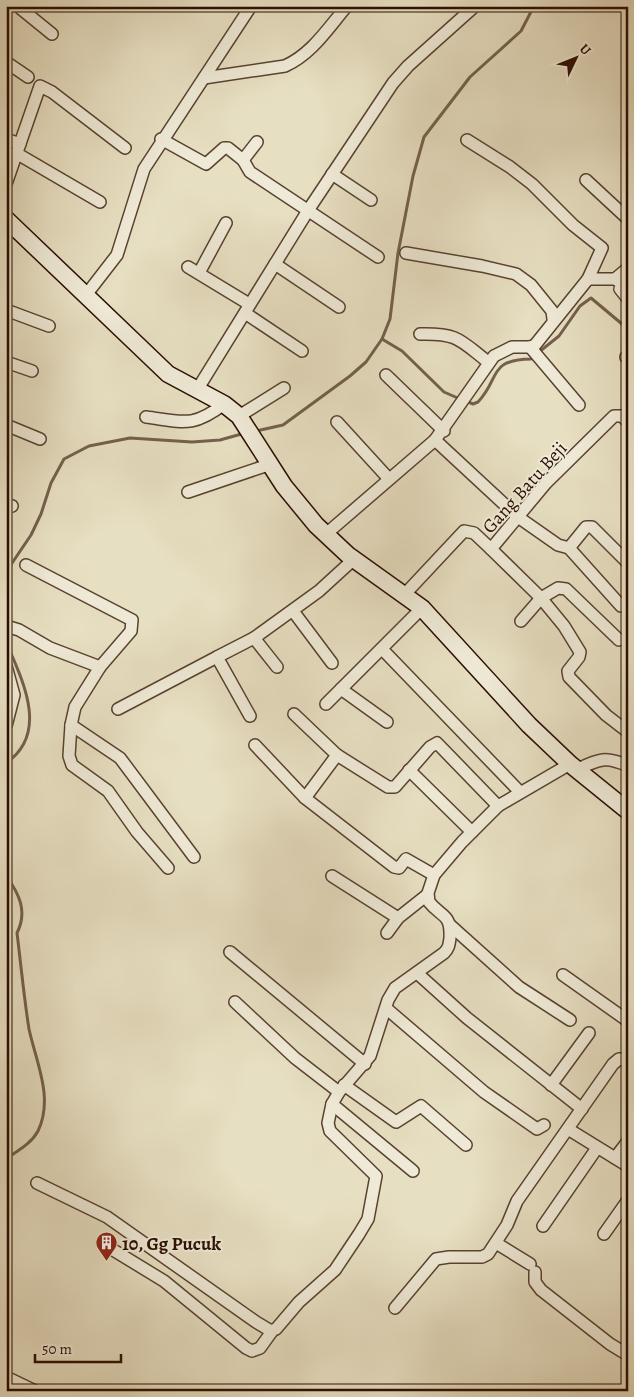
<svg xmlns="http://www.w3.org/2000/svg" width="634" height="1397" font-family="Alegreya,serif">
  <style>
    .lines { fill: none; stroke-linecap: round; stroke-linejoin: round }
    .stream { stroke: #74604d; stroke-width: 3 }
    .street-casing { stroke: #584230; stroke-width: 14 }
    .secondary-casing { stroke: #290d00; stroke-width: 19 }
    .street { stroke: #efead7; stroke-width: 11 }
    .secondary { stroke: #efead7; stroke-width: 16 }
    .labels { text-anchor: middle; stroke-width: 4; stroke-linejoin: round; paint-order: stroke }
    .street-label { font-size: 19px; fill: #290d00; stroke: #efead7 }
    .poi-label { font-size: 19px; font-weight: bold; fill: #290d00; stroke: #efead7; text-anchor: start }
  </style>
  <rect width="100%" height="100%" fill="#e7dfc2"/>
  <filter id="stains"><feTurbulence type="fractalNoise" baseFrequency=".004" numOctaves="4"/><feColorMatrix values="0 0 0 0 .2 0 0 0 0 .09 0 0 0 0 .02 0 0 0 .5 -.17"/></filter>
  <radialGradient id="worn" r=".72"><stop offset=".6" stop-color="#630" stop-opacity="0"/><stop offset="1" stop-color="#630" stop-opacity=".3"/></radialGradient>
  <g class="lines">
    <g class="stream">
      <path d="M 382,339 L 402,351 L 444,392 L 460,399"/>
      <path d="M 539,352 L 559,336 L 580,306 L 591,298 L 628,329"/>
      <path d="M 466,401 L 473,404 L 478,402 C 501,378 487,360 531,359 L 534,356"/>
      <path d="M 256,431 L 283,425 L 350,376 L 366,362 L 382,339 L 390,319 L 398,253 L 413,176 L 424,137 L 470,77 L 521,31 L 534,6"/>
      <path d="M 6,572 L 31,535 L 41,514 L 51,483 L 64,459 L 89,446 L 130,438 L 192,442 L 220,440 L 245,433"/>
      <path d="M 6,642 C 22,679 50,733 6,763"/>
      <path d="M 6,875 C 19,894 28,911 17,933 C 21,965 24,998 29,1029 C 36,1062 54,1098 38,1131 C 31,1144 17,1151 6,1159"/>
    </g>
    <defs>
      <g id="street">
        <path d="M 20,8 L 52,34"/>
        <path d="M 6,62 L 28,77"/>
        <path d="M 204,78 L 285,66 C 312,54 328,28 347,6"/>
        <path d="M 6,139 L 20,144"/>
        <path d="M 161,139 L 206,164 L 224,148 L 228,148 L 243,160 L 257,142"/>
        <path d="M 16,153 L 100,202"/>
        <path d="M 243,160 L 250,172 L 378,257"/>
        <path d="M 332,174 L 371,200"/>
        <path d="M 586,180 L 628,219"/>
        <path d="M 6,184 L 40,86 L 52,92 L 125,148"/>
        <path d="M 406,253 L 482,266 L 516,274 L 531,285 L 552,311 L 553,319"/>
        <path d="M 275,264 L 339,307"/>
        <path d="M 188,267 L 249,304"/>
        <path d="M 199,273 L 226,223"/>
        <path d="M 588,279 L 615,279 L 623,284"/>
        <path d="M 615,279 L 628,268"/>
        <path d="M 628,280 L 620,289 L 628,299"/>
        <path d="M 86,295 L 117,255 L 144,169 L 251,6"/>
        <path d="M 6,310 L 49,326"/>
        <path d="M 245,313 L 302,351"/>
        <path d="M 420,334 C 458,333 460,340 488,362"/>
        <path d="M 530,347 L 579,405"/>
        <path d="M 626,357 L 628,359"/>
        <path d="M 6,362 L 32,371"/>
        <path d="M 386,375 L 444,431"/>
        <path d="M 197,390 L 309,209 L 393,83 L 408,66 L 475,6"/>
        <path d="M 239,416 L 284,388"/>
        <path d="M 146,417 C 183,422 193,428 224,404"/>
        <path d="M 337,422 L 389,479"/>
        <path d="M 6,425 L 40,439"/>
        <path d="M 435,440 L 518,517 L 558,545 L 569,548 L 621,606"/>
        <path d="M 188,492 L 271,464"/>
        <path d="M 6,504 L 12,506"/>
        <path d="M 326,534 L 435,440 L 494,356 L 512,347 L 530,347 L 535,345 L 588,279 L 602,248 L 573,225 L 532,184 L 510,167 L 467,140"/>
        <path d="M 569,548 L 586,527 L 592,527 L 628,563"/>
        <path d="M 491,549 L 541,598 L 558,588 L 566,589 L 619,640"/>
        <path d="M 26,565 L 132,620 L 131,631 L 100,667 L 75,707 L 71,725 L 69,756 L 72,765 L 108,791 L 137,832 L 168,868"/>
        <path d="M 405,594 L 464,531 L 474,533 L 491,549 L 546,483 L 614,416 L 622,416 L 628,422"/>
        <path d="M 293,611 L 332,663"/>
        <path d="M 521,621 L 541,598 L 564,626 L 580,652 L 579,657 L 568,671 L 569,677 L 606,715 L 628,732"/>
        <path d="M 6,626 L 19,630 L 50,648 L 100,667"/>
        <path d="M 382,649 L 520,792"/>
        <path d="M 6,666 L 14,695 L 6,726"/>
        <path d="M 277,667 L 254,638 L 319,591 L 354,559"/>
        <path d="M 341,689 L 387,722"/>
        <path d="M 326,704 L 422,608"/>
        <path d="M 118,709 L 217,657"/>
        <path d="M 294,714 L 337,755"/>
        <path d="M 250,716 L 217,657 L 254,638"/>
        <path d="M 71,725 L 120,758 L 194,857"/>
        <path d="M 255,745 L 305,798 L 337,755 L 388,787 L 395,787 L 430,747 L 437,743 L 498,806"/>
        <path d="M 578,769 C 599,759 606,756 628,766"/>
        <path d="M 409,770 L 472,832"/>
        <path d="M 305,798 L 394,867 L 399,868 L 406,859 L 434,875"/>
        <path d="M 332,876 L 398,918"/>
        <path d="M 450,925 L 519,987 L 570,1020"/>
        <path d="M 387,933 L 398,918 L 427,895"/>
        <path d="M 230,952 L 365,1064"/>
        <path d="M 417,973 L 467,1018 L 582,1109"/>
        <path d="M 563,975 L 628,1021"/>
        <path d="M 235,1002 L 295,1058 L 339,1092"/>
        <path d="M 387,1009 L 484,1092 L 537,1129 L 544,1125"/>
        <path d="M 344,1085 L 396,1122 L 421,1106 L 466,1145"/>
        <path d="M 551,1085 L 589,1033"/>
        <path d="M 332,1104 L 413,1171"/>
        <path d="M 568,1129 L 628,1166"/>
        <path d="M 615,1158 L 628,1141"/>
        <path d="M 37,1183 L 107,1217 L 256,1322 L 271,1331 L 276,1329 L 299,1302 L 335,1270 L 359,1234 L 368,1219 L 376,1176 L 330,1131 L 328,1123 L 332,1104 L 339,1092 L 370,1056 L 388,1000 L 395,988 L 444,953 C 449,948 449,945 450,938 C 451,913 442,918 429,902 L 428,893 L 434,875 L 462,842 L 498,806 L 570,764"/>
        <path d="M 543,1226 L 597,1148"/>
        <path d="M 604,1234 L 628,1200"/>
        <path d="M 496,1243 L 530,1264"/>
        <path d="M 105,1245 L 164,1281 L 246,1348 L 252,1351 L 260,1348 L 273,1330"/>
        <path d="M 535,1272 L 535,1282 L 541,1290 L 610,1344 L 628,1355"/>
        <path d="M 395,1308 L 436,1259 L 449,1257 L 482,1257 L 488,1254 L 507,1225 L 517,1201 L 613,1064 L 619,1059 L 628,1060"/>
        <path d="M 6,1377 L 35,1391"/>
      </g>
      <path id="secondary" d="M 6,219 L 168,374 L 224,404 L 239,416 L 284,486 L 316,525 L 348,555 L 422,608 L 529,725 L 570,764 L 628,811"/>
    </defs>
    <use href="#street" class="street-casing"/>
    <use href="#secondary" class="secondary-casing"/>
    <use href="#street" class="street"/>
    <use href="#secondary" class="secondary"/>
  </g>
  <defs>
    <symbol id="building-pin" viewBox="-11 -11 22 30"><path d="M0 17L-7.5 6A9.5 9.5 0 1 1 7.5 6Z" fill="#8f2418" stroke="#efead7"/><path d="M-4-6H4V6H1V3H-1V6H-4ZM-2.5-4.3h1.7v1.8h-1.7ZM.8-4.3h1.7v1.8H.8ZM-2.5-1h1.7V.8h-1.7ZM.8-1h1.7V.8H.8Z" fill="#fff"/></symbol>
  </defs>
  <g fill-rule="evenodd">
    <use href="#building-pin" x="94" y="1230" width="25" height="34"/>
  </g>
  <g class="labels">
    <g class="street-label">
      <text transform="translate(524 487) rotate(-48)" y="7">Gang Batu Beji</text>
    </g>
    <g class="poi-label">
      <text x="122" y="1250">10, Gg Pucuk</text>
    </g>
  </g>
  <rect width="634" height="1397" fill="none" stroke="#e7dfc2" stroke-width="25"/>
  <rect x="8" y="8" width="619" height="1382" fill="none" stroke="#290d00" stroke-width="2.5"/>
  <rect x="12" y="12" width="609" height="1372" fill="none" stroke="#290d00"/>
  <g transform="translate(576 58) rotate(47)" stroke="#efead7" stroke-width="4" paint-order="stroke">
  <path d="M0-4L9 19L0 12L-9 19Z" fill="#290d00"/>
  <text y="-8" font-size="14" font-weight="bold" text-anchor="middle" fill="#290d00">U</text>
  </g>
  <path d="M35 1354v8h86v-8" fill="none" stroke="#290d00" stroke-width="2.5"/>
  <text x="42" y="1354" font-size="15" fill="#290d00" stroke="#efead7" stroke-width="4" paint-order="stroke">50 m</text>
  <rect width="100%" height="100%" filter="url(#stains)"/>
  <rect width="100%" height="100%" fill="url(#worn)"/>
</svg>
